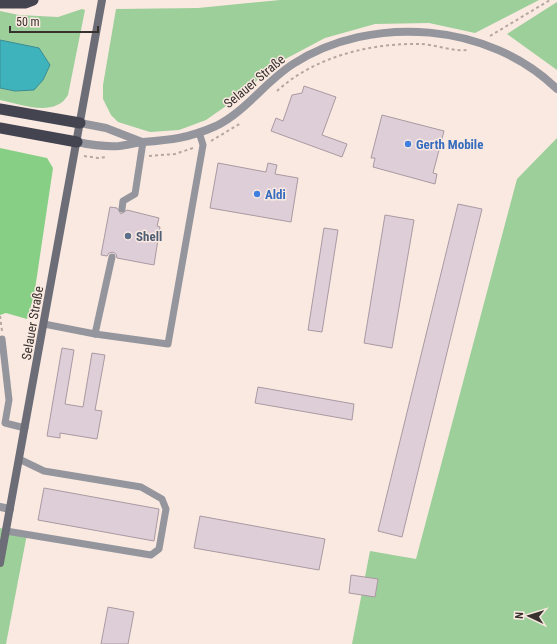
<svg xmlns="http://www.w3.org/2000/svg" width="557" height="644" font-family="'Roboto Condensed',sans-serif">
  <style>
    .green { fill: #9ccf9a }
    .forest { fill: #86cf84 }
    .water { fill: #3eb3bc; stroke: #3c8c92 }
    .building { fill: #deced7; stroke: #a999a2 }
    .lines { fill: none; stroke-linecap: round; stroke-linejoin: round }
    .path { stroke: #b4a7a0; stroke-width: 2; stroke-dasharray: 3 3; stroke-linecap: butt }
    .service { stroke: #95969d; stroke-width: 7 }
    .minor { stroke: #95969d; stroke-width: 8 }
    .secondary { stroke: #6c6d77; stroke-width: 8 }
    .trunk { stroke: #434450; stroke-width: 11 }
    .shop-dot { fill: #3f7fe0; stroke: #fae9e1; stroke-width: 1.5 }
    .service-dot { fill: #5c6f8a; stroke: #fae9e1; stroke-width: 1.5 }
    .labels { text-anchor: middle; stroke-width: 3; stroke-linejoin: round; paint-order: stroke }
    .street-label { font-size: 13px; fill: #38322f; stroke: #fae9e1 }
    .shop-label { font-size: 13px; font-weight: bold; fill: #366cbe; stroke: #fae9e1; text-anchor: start }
    .service-label { font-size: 13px; font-weight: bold; fill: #4e5e75; stroke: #fae9e1; text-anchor: start }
  </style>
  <rect width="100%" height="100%" fill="#fae9e1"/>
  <g class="green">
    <path d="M 280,0 L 539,0 L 475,33 L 429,23 L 375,24 L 325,38 L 274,65 L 236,99 L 206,120 L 179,130 L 150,132 L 118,122 L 111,115 L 103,99 L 103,85 L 116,9 L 198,8 Z"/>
    <path d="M 557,2 L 557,70 L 507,34 Z"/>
    <path d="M 82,9 L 85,10 L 68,95 C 55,118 20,104 0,100 L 0,88 L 15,91 L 2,41 L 0,40 L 0,11 L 19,15 L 58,17 Z"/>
    <path d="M 557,138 L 557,644 L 352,644 L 370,551 L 416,559 L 517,179 Z"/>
    <path d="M 0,528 L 27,534 L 6,644 L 0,644 Z"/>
  </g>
  <path class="forest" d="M 0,148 L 47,158 L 53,168 L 34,296 L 27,319 L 6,313 L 0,315 Z"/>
  <path class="water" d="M 0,40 L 39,48 L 50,65 L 43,80 L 34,90 L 15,91 L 0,88 Z"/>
  <g class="building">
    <path d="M 304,86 L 336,97 L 322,135 L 347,144 L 342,157 L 271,131 L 276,118 L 283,121 L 292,95 L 302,93 Z"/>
    <path d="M 382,115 L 444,131 L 433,173 L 437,174 L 435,184 L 373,167 L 375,158 L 371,158 Z"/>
    <path d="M 218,163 L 266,172 L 268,163 L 277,165 L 275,174 L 298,178 L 291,222 L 210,208 Z"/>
    <path d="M 458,204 L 482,209 L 402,537 L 378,531 Z"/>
    <path d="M 110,207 L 117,208 L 121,214 L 127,210 L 159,218 L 157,226 L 160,227 L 154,265 L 117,258 L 116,254 L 113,252 L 109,253 L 107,256 L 101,255 Z"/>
    <path d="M 385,215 L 414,220 L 392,348 L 364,343 Z"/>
    <path d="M 324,228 L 338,230 L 322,332 L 308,330 Z"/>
    <path d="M 62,348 L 74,350 L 65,404 L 83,407 L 92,353 L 105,355 L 95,410 L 102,411 L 97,439 L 60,433 L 60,438 L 47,436 Z"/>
    <path d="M 258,387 L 354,404 L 352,420 L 255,403 Z"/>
    <path d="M 44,488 L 159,509 L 154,541 L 38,520 Z"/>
    <path d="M 200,516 L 325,539 L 319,570 L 194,548 Z"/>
    <path d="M 351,575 L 378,579 L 375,597 L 349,593 Z"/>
    <path d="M 108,607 L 134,612 L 128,644 L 101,644 Z"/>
  </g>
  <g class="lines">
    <g class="path">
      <path d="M 490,36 L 550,0"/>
      <path d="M 277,91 C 314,57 370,43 419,44 C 434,44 454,52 467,50"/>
      <path d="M 211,141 L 241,123"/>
      <path d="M 84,156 L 98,158 L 107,157"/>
      <path d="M 149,156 L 175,154 L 193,148"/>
      <path d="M 0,316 L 2,331"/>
    </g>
    <g class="service">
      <path d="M 122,209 L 123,201 L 135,194 L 143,142"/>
      <path d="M 44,324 L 95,334 L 112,257"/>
      <path d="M 95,334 L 168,344 L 203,145 L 199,132"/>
      <path d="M 2,339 L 9,400 L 5,423 L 25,428"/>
      <path d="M 6,531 L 151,555 L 159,549 L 166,509 L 162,499 L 141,487 L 44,471 L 19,459"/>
    </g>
    <g class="minor">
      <path d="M 80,123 L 106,128 L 142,142"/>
      <path d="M 77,142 C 91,145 104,147 119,146 C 127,145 135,143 143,142 C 171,140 189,138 216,126 C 246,111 265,82 293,64 C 372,13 490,23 557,89"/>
      <path d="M 0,507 L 10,509"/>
    </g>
    <path class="secondary" d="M 0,563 L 102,0"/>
    <g class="trunk">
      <path d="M 0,3 L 25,3 L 33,0"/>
      <path d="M 0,109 L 80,123"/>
      <path d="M 0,128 L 77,142"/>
    </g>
  </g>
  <g class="shop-dot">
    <circle cx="408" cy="144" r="4"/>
    <circle cx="257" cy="194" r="4"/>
  </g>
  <circle class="service-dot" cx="128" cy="236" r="4"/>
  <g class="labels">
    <g class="street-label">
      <text transform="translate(254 81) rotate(-40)" y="5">Selauer Straße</text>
      <text transform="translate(32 323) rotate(-80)" y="5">Selauer Straße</text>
    </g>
    <g class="shop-label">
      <text x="416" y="149">Gerth Mobile</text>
      <text x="265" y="199">Aldi</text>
    </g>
    <g class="service-label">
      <text x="136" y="241">Shell</text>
    </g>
  </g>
  <g transform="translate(529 616) rotate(274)" stroke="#fae9e1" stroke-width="3" paint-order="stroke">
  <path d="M0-3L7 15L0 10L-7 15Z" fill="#38322f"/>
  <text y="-6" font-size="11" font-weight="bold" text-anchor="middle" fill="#38322f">N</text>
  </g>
  <path d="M10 26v6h88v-6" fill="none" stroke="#38322f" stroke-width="2"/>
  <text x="16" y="26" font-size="12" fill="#38322f" stroke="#fae9e1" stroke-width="3" paint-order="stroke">50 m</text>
</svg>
